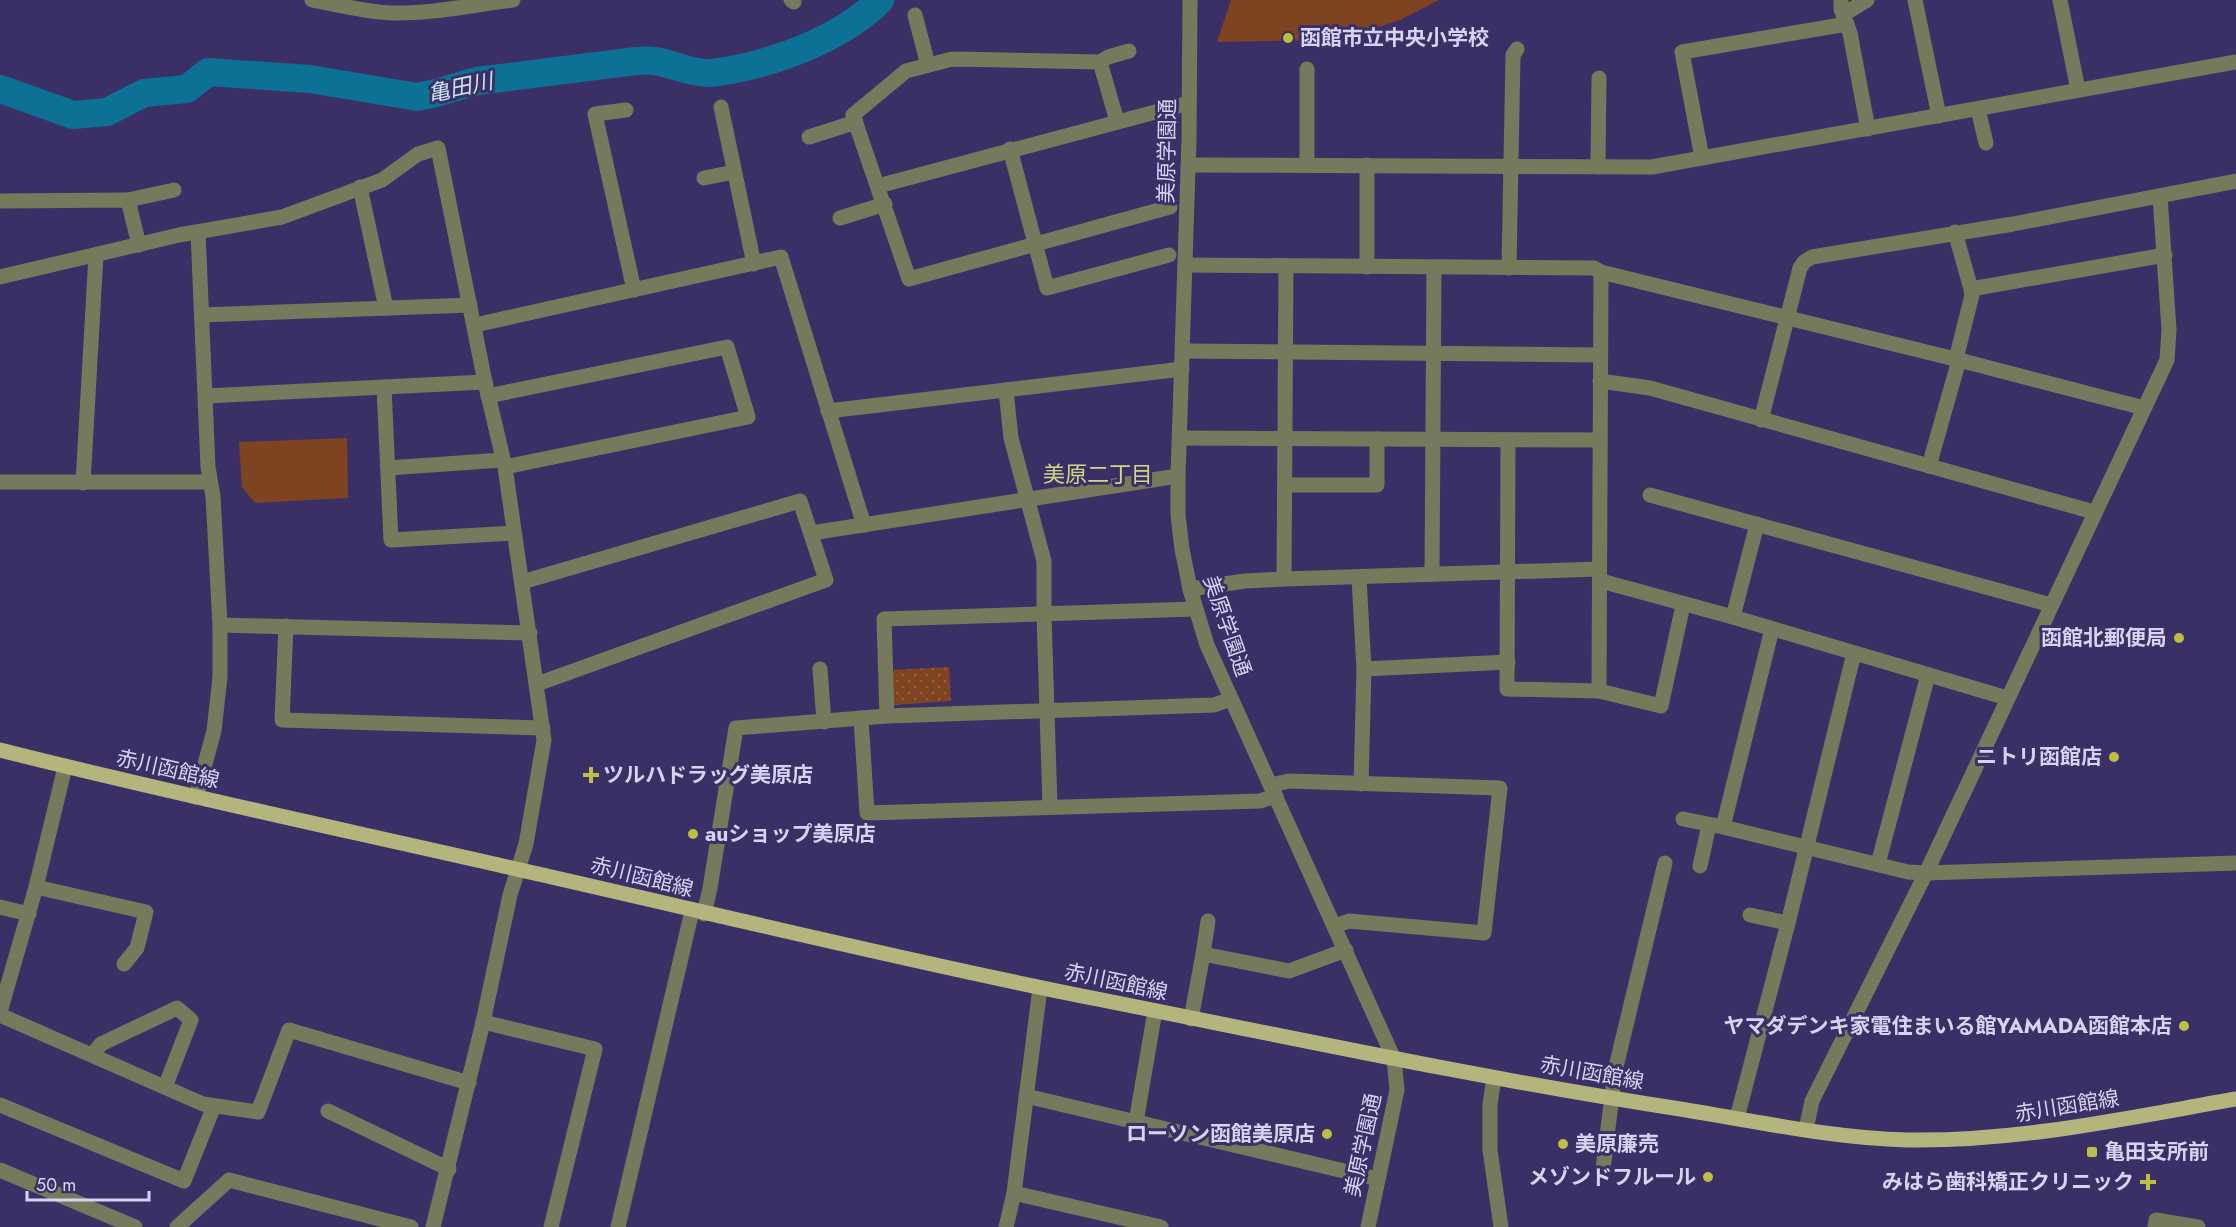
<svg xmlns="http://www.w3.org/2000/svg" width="2236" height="1227" font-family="Jost,'Noto Sans JP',sans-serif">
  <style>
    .park { fill: url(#park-dots) }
    .garden { fill: #7e4421 }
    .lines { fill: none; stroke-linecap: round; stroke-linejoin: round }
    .river { stroke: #0d7195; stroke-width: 28 }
    .minor { stroke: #77795d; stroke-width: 15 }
    .major { stroke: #b3b57c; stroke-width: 15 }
    .poi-dot { fill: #bdbf43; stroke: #3b3066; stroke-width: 2 }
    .labels { text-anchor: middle; stroke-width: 6; stroke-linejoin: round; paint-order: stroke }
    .poi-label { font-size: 21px; font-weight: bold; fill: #d6d3f4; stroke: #3b3066; text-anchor: end }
    .street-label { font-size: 21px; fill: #d6d3f4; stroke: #3b3066 }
    .water-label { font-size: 22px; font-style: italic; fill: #c5e4f4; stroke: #3b3066 }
    .neighbourhood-label { font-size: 22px; fill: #d2d587; stroke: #3b3066 }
  </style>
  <defs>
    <pattern id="park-dots" width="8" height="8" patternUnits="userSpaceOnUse" patternTransform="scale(1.5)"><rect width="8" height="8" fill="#7e4421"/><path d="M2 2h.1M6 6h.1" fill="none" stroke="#905e42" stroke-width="1.8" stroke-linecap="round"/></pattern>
  </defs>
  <rect width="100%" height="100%" fill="#3b3066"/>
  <path class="park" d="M 949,667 L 951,701 L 894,705 L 892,670 Z"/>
  <g class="garden">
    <path d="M 1231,0 L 1439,0 L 1400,20 L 1337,40 L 1217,42 Z"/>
    <path d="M 347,438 L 348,498 L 255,503 L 242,487 L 239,442 Z"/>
  </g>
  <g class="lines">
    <path class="river" d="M 0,89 L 73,115 L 107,112 L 144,93 L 187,89 L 208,72 L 310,79 L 417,97 L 436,93 L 477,81 L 636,61 C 642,61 648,60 654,61 C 672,63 689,73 708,73 C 715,73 724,71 731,70 C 780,61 844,37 880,0"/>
    <g class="minor">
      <path d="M 312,0 C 338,5 365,12 391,13 C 432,14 472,5 513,0"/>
      <path d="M 791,0 L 794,2"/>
      <path d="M 1190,0 L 1189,139 L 1178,476 L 1178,515 L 1182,549 L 1190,589 L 1207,645 L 1394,1059 L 1397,1090 L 1368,1227"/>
      <path d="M 1841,0 L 1841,9 L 1850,33 L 1868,129"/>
      <path d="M 1915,0 L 1939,116"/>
      <path d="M 2060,0 L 2078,90"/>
      <path d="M 1844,14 L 1867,0"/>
      <path d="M 915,15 L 928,65"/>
      <path d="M 1100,62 L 1108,57 L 1129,51"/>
      <path d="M 721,107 L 754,264"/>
      <path d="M 1978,109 L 1986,143"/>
      <path d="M 626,110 L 595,114 L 634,290"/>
      <path d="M 1117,121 L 1100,62 L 952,59 L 906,71 L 853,115 L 909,279 L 1170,207"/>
      <path d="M 809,137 L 856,122"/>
      <path d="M 1010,149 L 1047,288 L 1169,255"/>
      <path d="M 1702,158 L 1682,52 L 1847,24"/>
      <path d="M 1307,164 L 1307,69"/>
      <path d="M 1188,165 L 1652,167 L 2236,62"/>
      <path d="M 1367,165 L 1367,267"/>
      <path d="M 1598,167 L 1599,78"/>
      <path d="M 704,178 L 734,172"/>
      <path d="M 878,186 L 1189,103"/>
      <path d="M 360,187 L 386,308"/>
      <path d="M 128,200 L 174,190"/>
      <path d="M 0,201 L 128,200 L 139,245"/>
      <path d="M 840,218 L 885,204"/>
      <path d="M 1955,232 L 1971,289 L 2165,255"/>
      <path d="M 1185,265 L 1594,268 L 1601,272 L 1959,360 L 2144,408"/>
      <path d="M 1509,268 L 1513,55 L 1517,49"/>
      <path d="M 0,277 L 179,235 L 282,217 L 382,180 L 418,154 L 438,148 L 485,382 L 505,467 L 544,740 L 526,844 L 510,895 L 483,1022 L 433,1227"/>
      <path d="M 202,315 L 470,305"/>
      <path d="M 475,325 L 781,257 L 864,525"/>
      <path d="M 1183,351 L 1600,355"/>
      <path d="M 1956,359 L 1972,295 L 1971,289"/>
      <path d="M 1600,381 L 1650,388 L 2094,512"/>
      <path d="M 384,387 L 391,540 L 514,533"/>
      <path d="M 1006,390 L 1011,438 L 1044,561 L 1044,615 L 1050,807"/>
      <path d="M 206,396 L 485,382"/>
      <path d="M 488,396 L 727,347 L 748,417 L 505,467"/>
      <path d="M 828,411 L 1182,369"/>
      <path d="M 1761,420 L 1800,268 L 1804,262 L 1812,257 L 2013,224 L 2236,181"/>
      <path d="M 1180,438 L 1599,440"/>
      <path d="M 1508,440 L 1507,689 L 1599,691 L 1661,706 L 1683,605"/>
      <path d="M 1929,466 L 1959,360"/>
      <path d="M 388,468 L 502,460"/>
      <path d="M 0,482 L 210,482"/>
      <path d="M 83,483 L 96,255"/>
      <path d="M 1286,485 L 1377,485 L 1377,439"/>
      <path d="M 1650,495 L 2051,605"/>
      <path d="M 811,533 L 1178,476"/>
      <path d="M 1432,574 L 1434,267"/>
      <path d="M 1359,578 L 1364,669 L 1361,784"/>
      <path d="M 1284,579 L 1286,266"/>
      <path d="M 1601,581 L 1733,617 L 2007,698"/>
      <path d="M 522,582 L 800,501 L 826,580 L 537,684"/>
      <path d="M 1190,589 L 1245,581 L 1284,579 L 1599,569"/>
      <path d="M 1733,617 L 1757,524"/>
      <path d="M 220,625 L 530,633"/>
      <path d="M 286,626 L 282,720 L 543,728"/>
      <path d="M 1772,629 L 1723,827 L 1908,872 L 1926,873 L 2236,863"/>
      <path d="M 820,669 L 824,722"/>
      <path d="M 1364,669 L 1508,662"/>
      <path d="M 1599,691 L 1601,272"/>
      <path d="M 887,716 L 884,619 L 1195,609"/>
      <path d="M 861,718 L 867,813 L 1260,801 L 1276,796"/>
      <path d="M 1271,785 L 1289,781 L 1500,788 L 1484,933 L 1349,921 L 1335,926"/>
      <path d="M 196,797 L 214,731 L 220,677 L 220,625 L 213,496 L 208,467 L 198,232"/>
      <path d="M 1683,819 L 1718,826"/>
      <path d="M 1878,864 L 1928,675"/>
      <path d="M 1700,866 L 1709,825"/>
      <path d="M 36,887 L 146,912 L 137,948 L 124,964"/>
      <path d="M 0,907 L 29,914"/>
      <path d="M 704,914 L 710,888 L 736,728 L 887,716 L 1214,705 L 1231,699"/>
      <path d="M 1750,915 L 1788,923"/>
      <path d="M 1203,954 L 1208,921"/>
      <path d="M 0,1012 L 36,887 L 65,767"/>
      <path d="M 0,1015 L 203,1104 L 258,1112 L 289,1030 L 469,1083"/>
      <path d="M 1191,1019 L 1203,954 L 1289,971 L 1346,950"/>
      <path d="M 483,1022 L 595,1049 L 551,1227"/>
      <path d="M 92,1055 L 101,1044 L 177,1008 L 191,1020 L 165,1087"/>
      <path d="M 1494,1078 L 1490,1104 L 1490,1150 L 1501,1227"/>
      <path d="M 1026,1096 L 1378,1179"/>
      <path d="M 0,1105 L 184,1181 L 214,1106"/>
      <path d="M 328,1111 L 449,1169"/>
      <path d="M 1737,1118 L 1788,923 L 1854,653"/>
      <path d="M 1136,1122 L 1155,1011"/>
      <path d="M 1806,1129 L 1812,1101 L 1926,873 L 2167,360 L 2169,330 L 2160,196"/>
      <path d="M 1603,1169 L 1615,1071 L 1665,863"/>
      <path d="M 0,1170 L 135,1227"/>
      <path d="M 1014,1193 L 1161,1227"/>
      <path d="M 177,1227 L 229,1180 L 411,1227"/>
      <path d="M 618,1227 L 692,911"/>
      <path d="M 1006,1227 L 1014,1193 L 1040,988"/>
      <path d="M 2155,1227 L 2156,1220 L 2198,1227"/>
    </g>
    <path class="major" d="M 0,750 C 174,794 350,831 525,871 C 707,912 889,957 1072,994 C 1275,1034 1476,1078 1680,1109 C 1755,1121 1831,1138 1907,1140 C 2018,1142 2127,1118 2236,1099"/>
  </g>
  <g class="poi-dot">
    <circle cx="1288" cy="38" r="6"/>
    <circle cx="2179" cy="638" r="6"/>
    <circle cx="2114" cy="757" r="6"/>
    <path d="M588 766h6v6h6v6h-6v6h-6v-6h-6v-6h6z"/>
    <circle cx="693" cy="834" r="6"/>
    <circle cx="2184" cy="1026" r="6"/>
    <circle cx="1327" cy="1134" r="6"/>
    <circle cx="1563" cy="1144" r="6"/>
    <rect x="2086" y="1146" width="12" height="12" rx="3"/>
    <circle cx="1708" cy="1177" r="6"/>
    <path d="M2145 1173h6v6h6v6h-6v6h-6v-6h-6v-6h6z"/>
  </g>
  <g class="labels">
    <g class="poi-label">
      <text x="1300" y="45" text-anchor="start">函館市立中央小学校</text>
      <text x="2167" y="645">函館北郵便局</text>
      <text x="2102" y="764">ニトリ函館店</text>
      <text x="603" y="782" text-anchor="start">ツルハドラッグ美原店</text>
      <text x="705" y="841" text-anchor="start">auショップ美原店</text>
      <text x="2172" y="1033">ヤマダデンキ家電住まいる館YAMADA函館本店</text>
      <text x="1315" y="1141">ローソン函館美原店</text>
      <text x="1575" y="1151" text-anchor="start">美原廉売</text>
      <text x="2104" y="1159" text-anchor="start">亀田支所前</text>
      <text x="1696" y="1184">メゾンドフルール</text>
      <text x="2134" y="1189">みはら歯科矯正クリニック</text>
    </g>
    <g class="street-label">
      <text transform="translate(1167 151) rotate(-89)" y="7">美原学園通</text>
      <text transform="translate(1227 626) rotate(71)" y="7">美原学園通</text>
      <text transform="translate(168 769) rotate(13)" y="7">赤川函館線</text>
      <text transform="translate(642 877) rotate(14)" y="7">赤川函館線</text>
      <text transform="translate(1116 982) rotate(12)" y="7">赤川函館線</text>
      <text transform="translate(1592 1073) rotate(10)" y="7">赤川函館線</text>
      <text transform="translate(2067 1106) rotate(-9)" y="7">赤川函館線</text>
      <text transform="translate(1363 1145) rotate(-78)" y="7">美原学園通</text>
    </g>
    <g class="water-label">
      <text transform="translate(460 87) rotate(-12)" y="8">亀田川</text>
    </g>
    <g class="neighbourhood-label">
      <text x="1098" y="482">美原二丁目</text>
    </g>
  </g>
  <path d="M27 1191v9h122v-9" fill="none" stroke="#d6d3f4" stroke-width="3"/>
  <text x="36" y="1191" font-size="18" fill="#d6d3f4" stroke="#3b3066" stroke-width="4.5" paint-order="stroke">50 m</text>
</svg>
